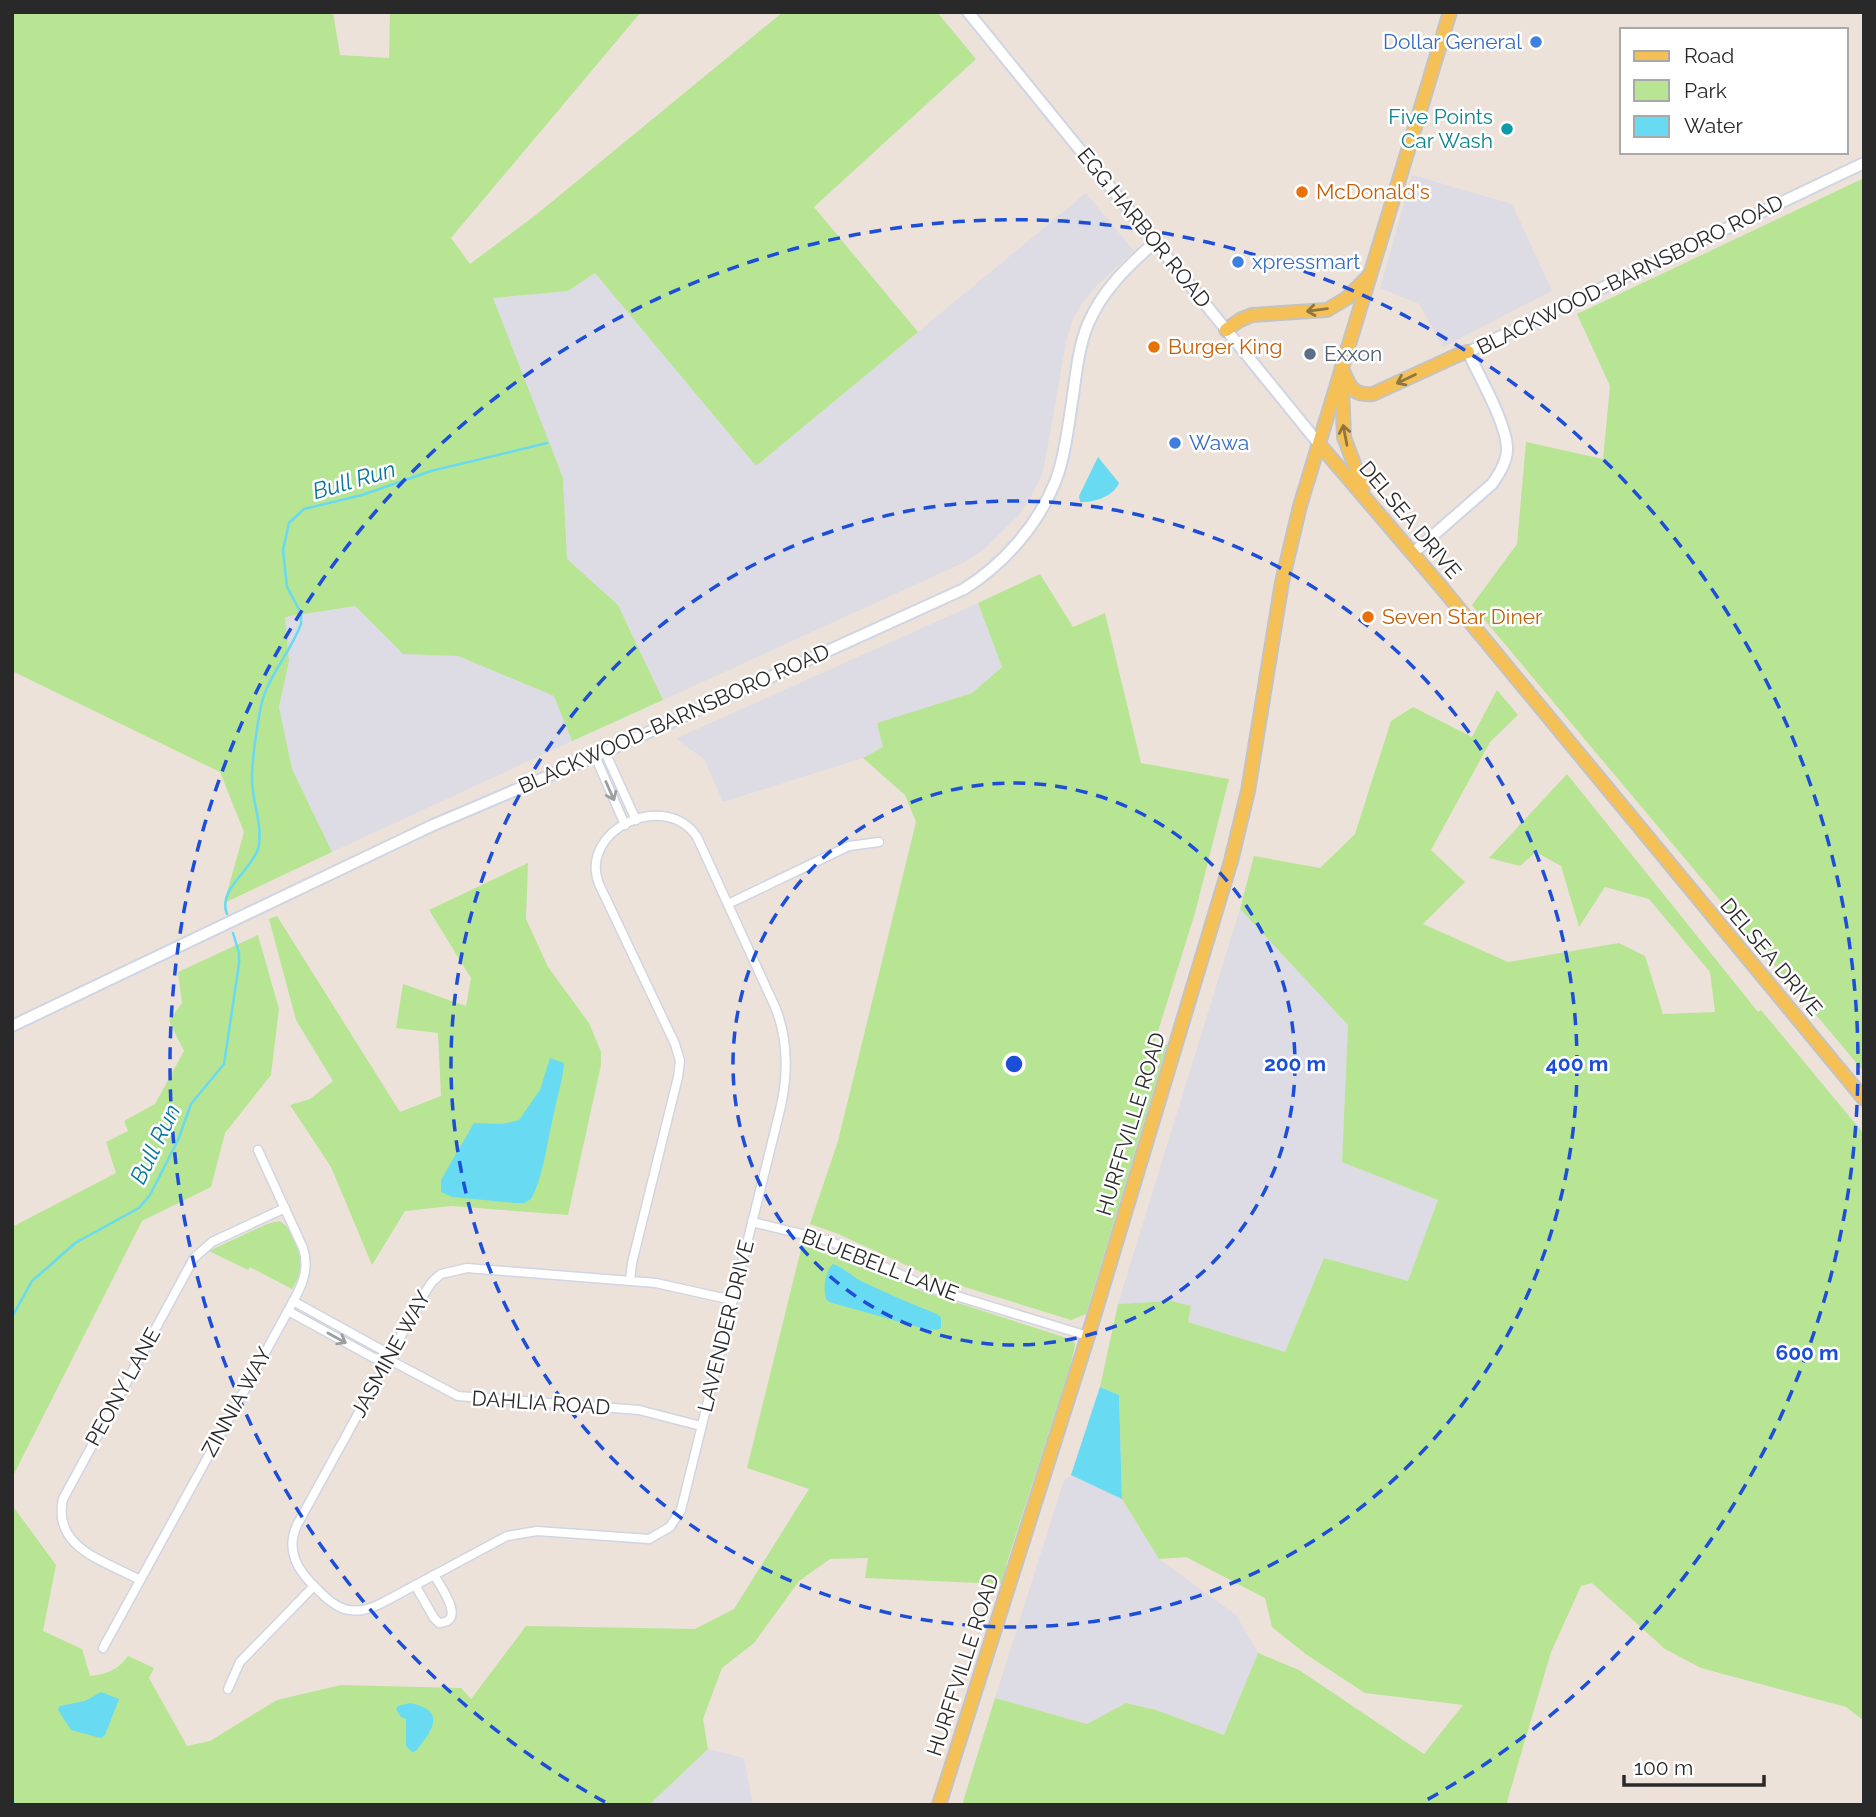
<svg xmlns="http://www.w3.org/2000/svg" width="1876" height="1817" font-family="Raleway,sans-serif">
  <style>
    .industrial { fill: #dddbe4 }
    .green { fill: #b7e594 }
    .water { fill: #68daf2 }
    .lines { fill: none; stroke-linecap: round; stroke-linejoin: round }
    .stream { stroke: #68daf2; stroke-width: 2.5 }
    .minor-casing { stroke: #cfd5e2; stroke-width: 11 }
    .secondary-casing { stroke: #cfd5e2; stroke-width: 14 }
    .primary-casing { stroke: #c3c3c3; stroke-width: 16 }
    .minor { stroke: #fff; stroke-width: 8 }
    .secondary { stroke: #fff; stroke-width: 10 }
    .primary { stroke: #f5c156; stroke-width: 12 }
    .oneway { stroke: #8f7540 }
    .oneway2 { stroke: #9f9f9f }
    .ring { fill: none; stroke: #1d4ed8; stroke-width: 3.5; stroke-dasharray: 12 9 }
    .shop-dot { fill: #3f7fe0; stroke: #fff; stroke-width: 2.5 }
    .culture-dot { fill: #0f9aa8; stroke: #fff; stroke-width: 2.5 }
    .food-dot { fill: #e8710a; stroke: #fff; stroke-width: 2.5 }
    .service-dot { fill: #5c6f8a; stroke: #fff; stroke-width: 2.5 }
    .labels { text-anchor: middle; stroke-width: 5; stroke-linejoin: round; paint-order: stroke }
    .shop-label { font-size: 21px; fill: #366cbe; stroke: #fff; text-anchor: start }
    .culture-label { font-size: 21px; fill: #0d838f; stroke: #fff; text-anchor: end }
    .food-label { font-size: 21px; fill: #c56008; stroke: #fff; text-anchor: start }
    .street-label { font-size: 21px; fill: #292929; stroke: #fff }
    .service-label { font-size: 21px; fill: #4e5e75; stroke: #fff; text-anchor: start }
    .water-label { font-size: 23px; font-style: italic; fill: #09779d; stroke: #fff }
    .centre { fill: #1d4ed8; stroke: #fff; stroke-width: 3.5 }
    .ring-label { font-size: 21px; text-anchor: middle; font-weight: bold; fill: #1d4ed8; stroke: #fff; stroke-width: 5; stroke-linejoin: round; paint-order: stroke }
  </style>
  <rect width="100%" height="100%" fill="#ece2da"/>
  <g class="industrial">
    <path d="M 1412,175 L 1512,204 L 1552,291 L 1443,347 L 1419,304 L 1380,288 Z"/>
    <path d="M 1086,193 L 1134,251 L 1098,284 L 1083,302 L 1073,319 L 1067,338 L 1043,472 L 1033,493 L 1019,515 L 982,551 L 963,563 L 663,700 L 618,605 L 567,559 L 563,478 L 492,298 L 568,291 L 595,273 L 756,466 Z"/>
    <path d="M 978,603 L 1002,667 L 972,693 L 877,723 L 883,747 L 863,758 L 723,802 L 704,759 L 681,743 L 677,738 Z"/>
    <path d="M 355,606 L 403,654 L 458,656 L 554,696 L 572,741 L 332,852 L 292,769 L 279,707 L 289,661 L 285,617 Z"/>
    <path d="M 1240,909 L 1348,1025 L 1342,1162 L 1438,1200 L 1408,1282 L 1324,1258 L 1285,1352 L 1188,1322 L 1191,1307 L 1171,1301 L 1118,1304 Z"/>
    <path d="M 1097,1395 L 1119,1398 L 1122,1499 L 1159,1559 L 1236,1615 L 1258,1653 L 1224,1735 L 1156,1710 L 1126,1703 L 1087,1724 L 995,1698 L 1064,1480 L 1071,1475 Z"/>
    <path d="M 708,1749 L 744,1758 L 753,1805 L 649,1805 Z"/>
  </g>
  <g class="green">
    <path d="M 12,12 L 333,12 L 340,55 L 389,58 L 390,12 L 641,12 L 451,238 L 470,264 L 537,214 L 783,12 L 937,12 L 976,59 L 814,207 L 918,332 L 756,466 L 595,273 L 568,291 L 493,298 L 563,478 L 567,559 L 618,605 L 663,700 L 572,741 L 554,696 L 458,656 L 403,654 L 355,606 L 285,617 L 289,661 L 279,707 L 292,769 L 332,852 L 224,903 L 244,832 L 220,772 L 12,671 Z"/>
    <path d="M 1864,178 L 1864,1072 L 1472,605 L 1517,544 L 1526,442 L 1603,459 L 1610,386 L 1577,314 Z"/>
    <path d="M 1040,574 L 1073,627 L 1105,613 L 1141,763 L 1229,779 L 1195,913 L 1155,1041 L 1167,1045 L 1086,1314 L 1071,1320 L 932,1277 L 836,1233 L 810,1224 L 838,1141 L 916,822 L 905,795 L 863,758 L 883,747 L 877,723 L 972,693 L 1002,667 L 978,603 Z"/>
    <path d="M 1497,690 L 1518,715 L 1490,742 L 1431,850 L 1465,882 L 1423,924 L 1508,962 L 1619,943 L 1645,956 L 1663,1014 L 1715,1012 L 1710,972 L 1649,899 L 1605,887 L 1579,927 L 1561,866 L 1536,852 L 1520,866 L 1489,858 L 1567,774 L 1758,1012 L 1761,1010 L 1864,1134 L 1864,1721 L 1846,1707 L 1701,1668 L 1665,1649 L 1592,1583 L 1581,1586 L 1551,1652 L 1506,1805 L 962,1805 L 995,1698 L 1087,1724 L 1126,1703 L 1156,1710 L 1224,1735 L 1258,1653 L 1299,1670 L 1424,1754 L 1463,1705 L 1365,1693 L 1307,1655 L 1272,1627 L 1265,1598 L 1186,1557 L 1159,1559 L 1122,1499 L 1119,1395 L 1100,1387 L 1118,1304 L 1171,1301 L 1191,1306 L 1188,1322 L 1285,1352 L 1324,1258 L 1408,1281 L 1438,1200 L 1342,1162 L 1348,1025 L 1240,909 L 1254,856 L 1320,868 L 1355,834 L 1391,721 L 1413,707 L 1472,737 Z"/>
    <path d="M 528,863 L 526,919 L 548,967 L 589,1023 L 601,1052 L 601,1065 L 568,1215 L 451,1206 L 405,1211 L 372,1265 L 331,1167 L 290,1105 L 310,1099 L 333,1081 L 296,1020 L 269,919 L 277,916 L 400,1112 L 441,1096 L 438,1033 L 396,1028 L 403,984 L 466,1006 L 471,978 L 429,910 Z"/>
    <path d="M 258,935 L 279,1009 L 271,1075 L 225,1133 L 211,1187 L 142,1221 L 12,1478 L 12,1227 L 116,1173 L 106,1142 L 128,1131 L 124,1121 L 155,1104 L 184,1051 L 169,1021 L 182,1003 L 178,972 Z"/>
    <path d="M 279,1221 C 292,1226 302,1252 301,1267 C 300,1275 296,1282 292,1289 L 250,1267 L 248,1270 L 209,1251 L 267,1224 Z"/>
    <path d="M 803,1241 L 829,1249 L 921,1291 L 1073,1340 L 1075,1345 L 1070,1367 L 1007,1562 L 1002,1584 L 865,1578 L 868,1558 L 830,1559 L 799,1581 L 754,1643 L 722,1668 L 703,1719 L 708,1749 L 649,1805 L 12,1805 L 12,1505 L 56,1565 L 43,1631 L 82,1649 L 90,1676 C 107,1674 118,1670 128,1656 L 154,1668 L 149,1678 L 187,1746 L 210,1741 L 277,1700 L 341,1685 L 461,1688 L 471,1699 L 526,1626 L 695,1629 L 734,1609 L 809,1489 L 747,1468 Z"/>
  </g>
  <g class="water">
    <path d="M 1098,457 L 1119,483 C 1114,496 1094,503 1080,502 L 1079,496 Z"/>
    <path d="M 550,1058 L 564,1063 C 563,1080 557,1096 554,1113 C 548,1137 543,1179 531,1199 L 524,1203 L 515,1203 L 453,1197 L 441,1192 L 441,1180 L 474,1123 L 503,1124 L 519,1120 L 540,1090 Z"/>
    <path d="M 833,1264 C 843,1267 851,1276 861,1281 C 886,1293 911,1304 937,1314 L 941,1318 L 941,1327 L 938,1330 L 925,1329 L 829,1302 L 826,1299 C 823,1288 825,1271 833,1264 Z"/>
    <path d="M 1100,1387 L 1119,1395 L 1122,1499 L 1071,1475 Z"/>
    <path d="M 101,1692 L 119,1699 L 105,1735 L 101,1738 L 71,1730 L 58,1710 L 60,1706 L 85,1701 Z"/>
    <path d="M 410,1703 C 448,1711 432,1731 416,1751 L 412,1752 L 406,1746 L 406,1719 L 401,1717 L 396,1709 L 398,1706 Z"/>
  </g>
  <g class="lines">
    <g class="stream">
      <path d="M 227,914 C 217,890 251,871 258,849 C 264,828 252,802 252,780 C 252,758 256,733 260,711 C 265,679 290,654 301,624 L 301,613 L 287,587 L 283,550 L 289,523 L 304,509 L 362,495 L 431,471 L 547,443"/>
      <path d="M 12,1317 L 32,1281 L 47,1268 L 75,1243 L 139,1208 L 150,1195 L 178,1140 L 191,1104 L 224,1064 L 239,964 L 239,953 L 233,933"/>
      <path d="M 12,1796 L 14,1805"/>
    </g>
    <defs>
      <g id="minor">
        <path d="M 605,752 L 636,820"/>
        <path d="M 595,756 L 625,825"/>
        <path d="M 728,904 L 849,846 L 879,842"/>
        <path d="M 752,1222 L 830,1241 L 927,1287 L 1088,1336"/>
        <path d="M 630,1281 L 632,1263 L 678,1077 L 680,1061 L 675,1044 L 599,884 C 578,830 665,789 697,837 L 776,1009 C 789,1043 788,1076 780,1110 L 681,1510 L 670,1527 L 649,1539 L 537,1531 L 507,1536 L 382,1603 C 370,1609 358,1613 344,1609 C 333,1605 325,1597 317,1589 C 298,1571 285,1551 297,1525 L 424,1294 L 432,1282 L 441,1274 L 467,1268 L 656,1283 L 732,1300"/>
        <path d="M 293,1301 L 382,1350 L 388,1359 L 458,1396 L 639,1410 L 701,1426"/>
        <path d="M 288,1311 L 374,1358 L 388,1359"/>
        <path d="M 140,1580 C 105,1561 52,1548 63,1499 L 194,1258 L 212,1242 L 285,1208"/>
        <path d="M 415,1585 L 434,1618 L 439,1623 C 467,1622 441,1587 434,1575"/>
        <path d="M 103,1648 L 288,1311 C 299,1291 311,1272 303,1248 L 258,1150"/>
        <path d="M 228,1689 L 240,1662 L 314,1586"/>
      </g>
      <g id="secondary">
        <path d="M 968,12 L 1319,444"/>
        <path d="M 1413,553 L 1492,484 C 1499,474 1507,462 1507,449 C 1507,424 1479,376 1468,352 L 1864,163"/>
        <path d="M 12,1026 L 431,826 L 605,752 L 964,589 C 1005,563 1038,525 1056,480 C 1065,456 1068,427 1072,402 C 1076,376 1078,348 1088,324 C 1103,289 1128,266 1155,242"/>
      </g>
      <g id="primary">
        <path d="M 1226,330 L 1240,320 L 1252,315 L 1327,310 L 1347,298 L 1369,276"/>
        <path d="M 1342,369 C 1350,386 1352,396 1373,394 L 1460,354 L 1468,352"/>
        <path d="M 1342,384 L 1344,437 L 1363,488"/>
        <path d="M 1319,444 L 1442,588 L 1864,1099"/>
        <path d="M 939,1805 L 1088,1336 L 1231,861 L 1248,791 L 1282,582 L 1300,506 L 1450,12"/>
      </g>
    </defs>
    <use href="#minor" class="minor-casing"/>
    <use href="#secondary" class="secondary-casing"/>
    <use href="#primary" class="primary-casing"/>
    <use href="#minor" class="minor"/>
    <use href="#secondary" class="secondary"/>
    <use href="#primary" class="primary"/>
  </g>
  <defs><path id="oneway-shaft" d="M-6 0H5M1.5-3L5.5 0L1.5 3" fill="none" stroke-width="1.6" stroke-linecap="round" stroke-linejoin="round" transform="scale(1.75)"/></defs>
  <g class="oneway">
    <use href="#oneway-shaft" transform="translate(1317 310) rotate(173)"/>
    <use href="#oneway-shaft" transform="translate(1406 379) rotate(155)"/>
    <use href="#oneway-shaft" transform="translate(1345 435) rotate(-101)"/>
  </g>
  <g class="oneway2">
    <use href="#oneway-shaft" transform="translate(610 791) rotate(66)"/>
    <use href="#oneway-shaft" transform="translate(337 1338) rotate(29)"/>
  </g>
  <g class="ring">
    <circle cx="1014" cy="1064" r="281"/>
    <circle cx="1014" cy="1064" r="563"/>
    <path d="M605 1802A844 844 0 1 1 1423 1802"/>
  </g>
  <g class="shop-dot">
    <circle cx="1536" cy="42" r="7"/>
    <circle cx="1238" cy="262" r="7"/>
    <circle cx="1175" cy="443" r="7"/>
  </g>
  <circle class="culture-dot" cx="1507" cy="129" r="7"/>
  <g class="food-dot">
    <circle cx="1302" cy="192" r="7"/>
    <circle cx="1154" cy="347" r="7"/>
    <circle cx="1368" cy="617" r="7"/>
  </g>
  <circle class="service-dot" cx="1310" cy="354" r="7"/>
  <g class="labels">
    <g class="shop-label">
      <text x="1522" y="49" text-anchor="end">Dollar General</text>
      <text x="1252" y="269">xpressmart</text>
      <text x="1189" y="450">Wawa</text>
    </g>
    <g class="culture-label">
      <text x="1493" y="124">Five Points<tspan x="1493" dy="24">Car Wash</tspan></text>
    </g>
    <g class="food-label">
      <text x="1316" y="199">McDonald's</text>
      <text x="1168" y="354">Burger King</text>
      <text x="1382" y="624">Seven Star Diner</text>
    </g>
    <g class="street-label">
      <text transform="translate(1144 228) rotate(51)" y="7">EGG HARBOR ROAD</text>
      <text transform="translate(1630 275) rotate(-26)" y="7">BLACKWOOD-BARNSBORO ROAD</text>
      <text transform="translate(1410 520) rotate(50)" y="7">DELSEA DRIVE</text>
      <text transform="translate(674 719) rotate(-24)" y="7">BLACKWOOD-BARNSBORO ROAD</text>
      <text transform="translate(1771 957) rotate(50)" y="7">DELSEA DRIVE</text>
      <text transform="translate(1131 1124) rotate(-73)" y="7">HURFFVILLE ROAD</text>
      <text transform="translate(880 1265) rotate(21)" y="7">BLUEBELL LANE</text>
      <text transform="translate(726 1326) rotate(-76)" y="7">LAVENDER DRIVE</text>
      <text transform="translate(391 1354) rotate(-61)" y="7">JASMINE WAY</text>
      <text transform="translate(123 1387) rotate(-61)" y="7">PEONY LANE</text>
      <text transform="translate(237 1402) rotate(-61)" y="7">ZINNIA WAY</text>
      <text transform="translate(541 1403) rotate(4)" y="7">DAHLIA ROAD</text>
      <text transform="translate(963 1665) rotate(-72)" y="7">HURFFVILLE ROAD</text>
    </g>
    <g class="service-label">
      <text x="1324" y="361">Exxon</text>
    </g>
    <g class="water-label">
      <text transform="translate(354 480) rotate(-16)" y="8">Bull Run</text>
      <text transform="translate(155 1144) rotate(-64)" y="8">Bull Run</text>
    </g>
  </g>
  <circle cx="1014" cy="1064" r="10" class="centre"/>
  <g class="ring-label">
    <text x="1295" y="1071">200 m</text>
    <text x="1577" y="1071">400 m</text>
    <text x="1807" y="1360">600 m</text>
  </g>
  <rect width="1876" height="1817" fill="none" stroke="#292929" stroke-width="28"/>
  <rect x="1620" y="28" width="228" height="126" fill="#ffffff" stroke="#a9a9a9" stroke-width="2"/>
  <rect x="1634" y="51" width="35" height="10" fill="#f5c156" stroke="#a9a9a9" stroke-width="2"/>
  <text x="1684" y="63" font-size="21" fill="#292929">Road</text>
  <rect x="1634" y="80" width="35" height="21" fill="#b7e594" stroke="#a9a9a9" stroke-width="2"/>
  <text x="1684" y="98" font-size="21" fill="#292929">Park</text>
  <rect x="1634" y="116" width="35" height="21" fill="#68daf2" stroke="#a9a9a9" stroke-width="2"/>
  <text x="1684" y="133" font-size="21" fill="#292929">Water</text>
  <path d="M1624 1775v10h140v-10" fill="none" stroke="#292929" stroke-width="3.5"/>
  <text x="1634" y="1775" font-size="21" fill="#292929" stroke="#ffffff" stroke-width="5" paint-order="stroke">100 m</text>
</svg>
